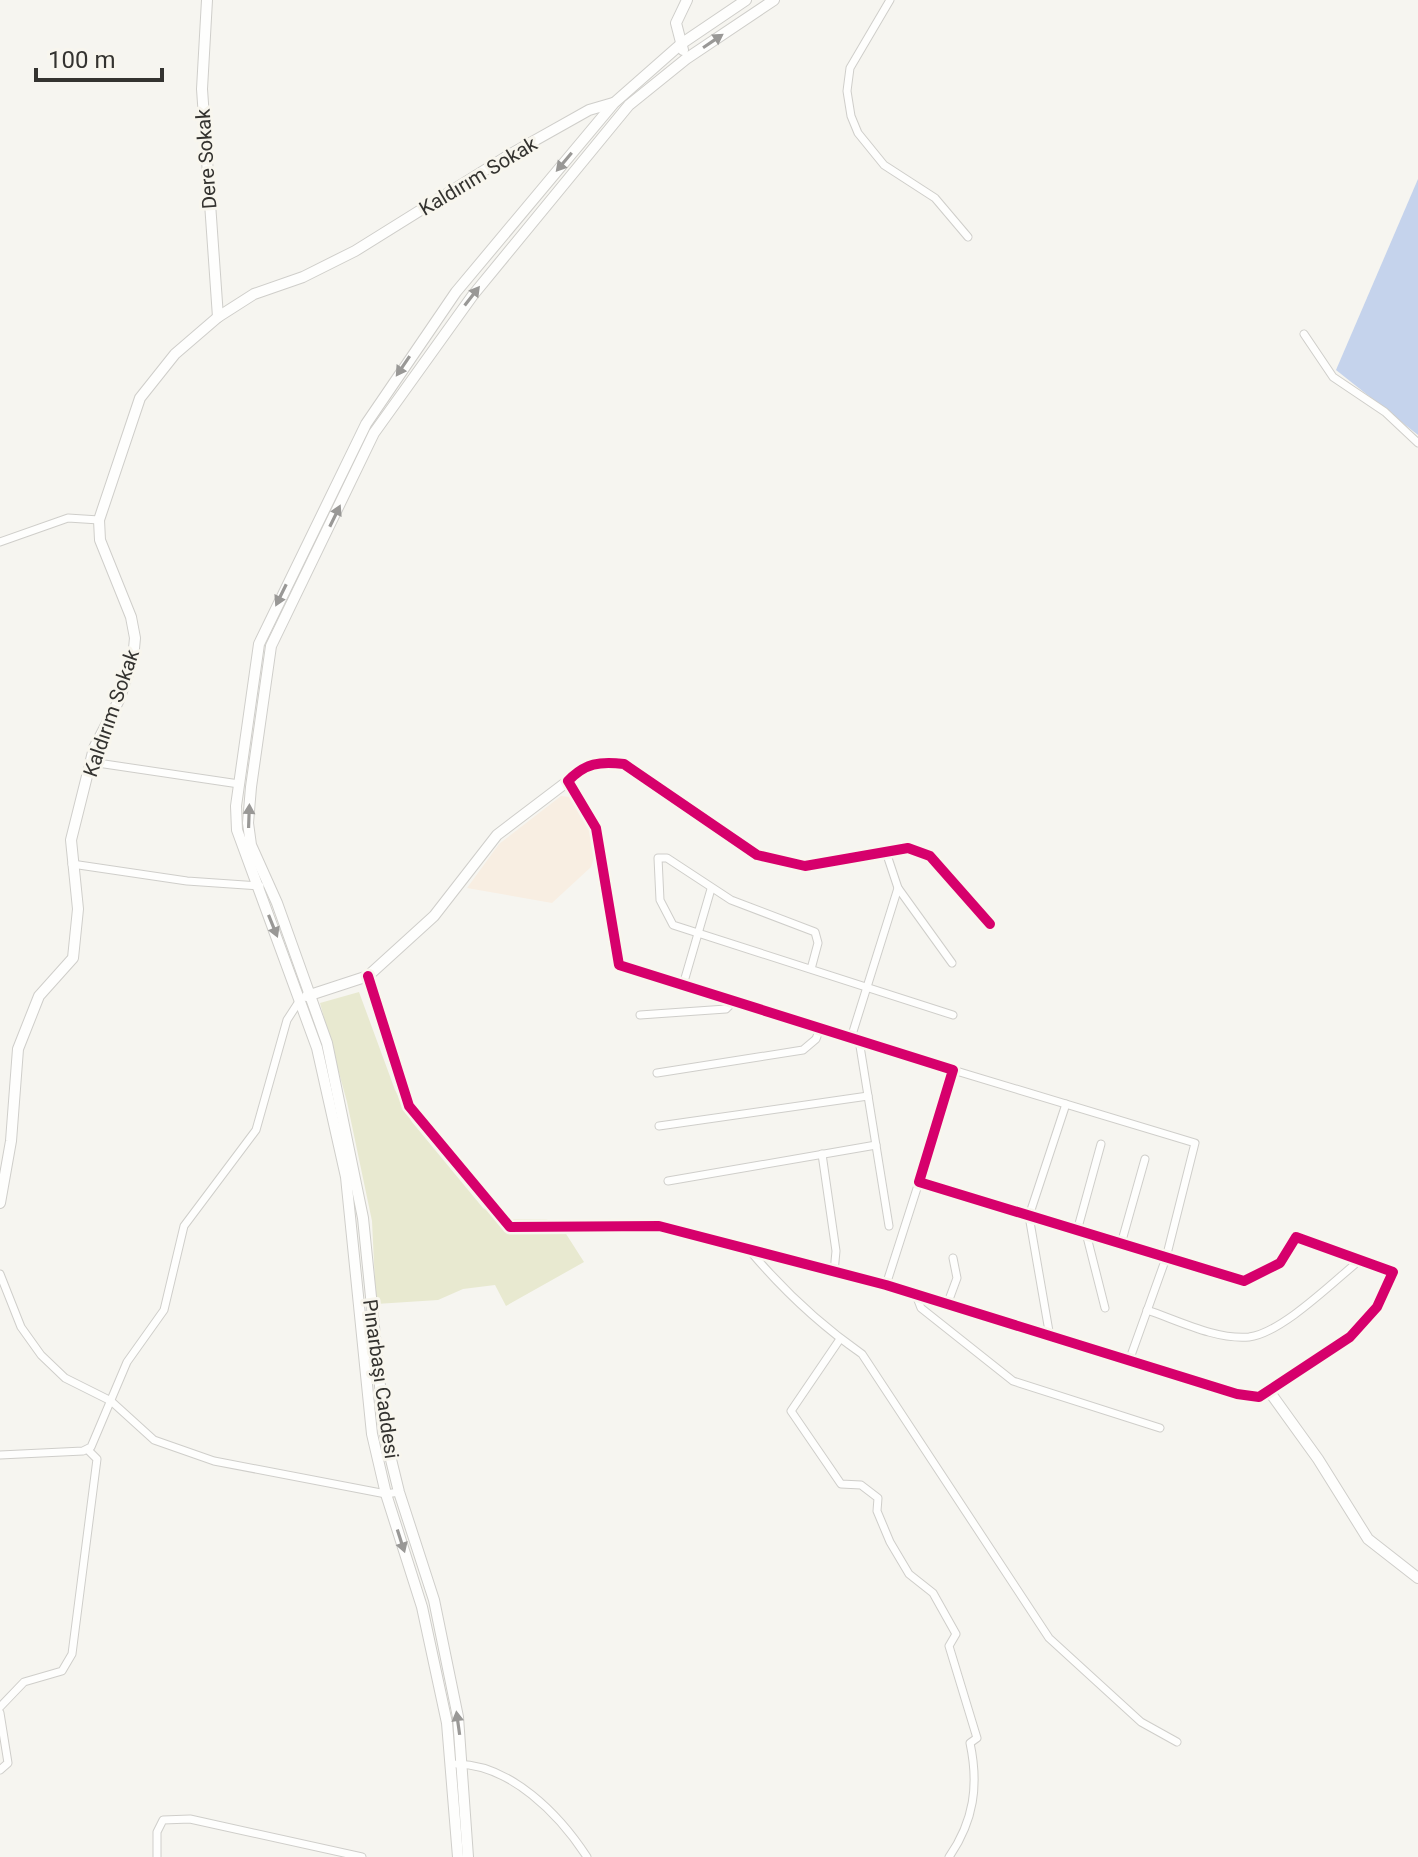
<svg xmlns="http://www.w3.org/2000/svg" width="1418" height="1857" font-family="Roboto,sans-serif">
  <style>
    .education { fill: #f8eee2 }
    .green { fill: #e8e9d0 }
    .water { fill: #c5d3ec }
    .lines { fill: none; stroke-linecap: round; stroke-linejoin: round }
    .street-casing { stroke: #cfceca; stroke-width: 9 }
    .secondary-casing { stroke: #cfceca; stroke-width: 12 }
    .street { stroke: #fefefd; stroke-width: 7 }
    .secondary { stroke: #fefefd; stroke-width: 10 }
    .cycleway-casing { stroke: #f8f6ee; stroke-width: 15 }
    .cycleway { stroke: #d6006c; stroke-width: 10 }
    .oneway { fill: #999896 }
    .labels { text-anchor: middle; stroke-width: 6; stroke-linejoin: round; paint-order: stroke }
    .street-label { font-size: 20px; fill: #343330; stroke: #f8f6ee }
  </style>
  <rect width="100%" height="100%" fill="#f6f5f0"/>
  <path class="education" d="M 561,796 L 570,797 L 591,826 L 595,855 L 591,867 L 552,903 L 467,888 L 499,844 Z"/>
  <path class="green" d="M 359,992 L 395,1090 L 412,1122 L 483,1208 L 505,1219 L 546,1219 L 561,1226 L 584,1262 L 506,1306 L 495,1285 L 463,1289 L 438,1300 L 376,1304 L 372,1221 L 347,1102 L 320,1003 Z"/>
  <path class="water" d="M 1418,179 L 1418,435 L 1336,370 Z"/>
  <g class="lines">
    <defs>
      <g id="street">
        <path d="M 890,0 L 850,68 L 847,91 L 851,116 L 858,133 L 884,165 L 935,198 L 968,237"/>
        <path d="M 1304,334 L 1333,377 L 1385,412 L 1418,443"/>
        <path d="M 0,542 L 68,518 L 99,520"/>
        <path d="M 91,762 L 239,784"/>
        <path d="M 72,864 L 187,881 L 260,886"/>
        <path d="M 898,888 L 952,963"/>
        <path d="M 990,924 L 930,856 L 908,848 L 805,866 L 757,855 L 624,764 C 600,761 585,763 568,781 L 596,828 L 619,965 L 953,1070 L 919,1182 L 1244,1281 L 1280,1263 L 1296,1237 L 1393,1272 L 1377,1307 L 1350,1337 L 1269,1391"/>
        <path d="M 811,969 L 818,943 L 815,932 L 731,900 L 667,858 L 658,858 L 660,900 L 673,925 L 953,1015"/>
        <path d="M 683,985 L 711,889"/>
        <path d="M 640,1015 L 726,1009 L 734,1001"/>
        <path d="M 851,1038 L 898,888 L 886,852"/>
        <path d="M 859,1040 L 889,1226"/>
        <path d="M 953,1070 L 1195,1143 L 1166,1258 L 1129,1361"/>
        <path d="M 657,1073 L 803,1050 L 816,1039 L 820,1028"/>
        <path d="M 659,1126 L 868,1096"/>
        <path d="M 822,1154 L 836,1251 L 834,1272"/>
        <path d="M 668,1181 L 876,1145"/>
        <path d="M 1077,1231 L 1101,1144"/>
        <path d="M 1086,1233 L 1105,1308"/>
        <path d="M 1121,1244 L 1145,1159"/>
        <path d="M 751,1252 C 784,1291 819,1324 862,1354 L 1049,1638 L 1141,1722 L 1177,1742"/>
        <path d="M 0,1274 L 21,1327 L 41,1355 L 65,1378 L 111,1401 L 154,1440 L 214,1461 L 386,1494 L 399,1492"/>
        <path d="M 886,1285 L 919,1182"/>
        <path d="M 916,1295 L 921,1308 L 1013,1381 L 1160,1428"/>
        <path d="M 947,1305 L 957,1278 L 953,1258"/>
        <path d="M 1147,1310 C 1177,1320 1216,1340 1249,1337 C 1282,1333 1334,1281 1360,1260"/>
        <path d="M 1050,1337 L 1029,1216 L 1066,1104"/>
        <path d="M 840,1339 L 791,1411 L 841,1484 L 861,1485 L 878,1498 L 877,1511 L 890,1542 L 909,1574 L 933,1593 L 956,1634 L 949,1646 L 977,1738 L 970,1743 C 979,1785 974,1821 949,1857"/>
        <path d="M 0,1455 L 83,1451 L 91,1447 L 127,1362 L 164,1310 L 184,1226 L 256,1130 L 287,1020 L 300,1000"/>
        <path d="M 0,1707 L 24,1682 L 62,1671 L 72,1654 L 97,1459 L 88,1450"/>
        <path d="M 0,1713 L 8,1763 L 0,1770"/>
        <path d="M 457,1764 C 511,1765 559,1814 587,1857"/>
        <path d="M 157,1857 L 157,1832 L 163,1820 L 190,1819 L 362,1857"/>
      </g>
      <g id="secondary">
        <path d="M 207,0 L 202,89 L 218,317"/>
        <path d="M 683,50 L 676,23 L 687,0"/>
        <path d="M 368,976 L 409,1106 L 510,1227 L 659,1226 L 886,1285 L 1237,1394 L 1259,1397 L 1269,1391 L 1318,1459 L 1368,1539 L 1418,1578"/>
        <path d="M 307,996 L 368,976 L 434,916 L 497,835 L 568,781"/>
        <path d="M 0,1203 L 11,1141 L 18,1049 L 39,996 L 73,958 L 78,909 L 71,840 L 94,748 L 119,700 L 133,659 L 135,638 L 131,617 L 100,540 L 99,520 L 140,398 L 175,354 L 218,317 L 254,294 L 303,277 L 355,251 L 509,155 L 589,110 L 613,103"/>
        <path d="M 458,1857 L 447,1723 L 422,1607 L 386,1494 L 372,1434 L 346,1177 L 317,1048 L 237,830 L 236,806 L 259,644 L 366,424 L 456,292 L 614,103 L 681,44 L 746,0"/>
        <path d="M 468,1857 L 458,1717 L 434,1600 L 399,1492 L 385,1435 L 363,1218 L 327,1043 L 277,903 L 251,845 L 248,823 L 251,787 L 271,646 L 374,433 L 473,295 L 629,105 L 686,59 L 774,0"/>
      </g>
    </defs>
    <use href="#street" class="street-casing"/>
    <use href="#secondary" class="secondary-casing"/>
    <use href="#street" class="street"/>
    <use href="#secondary" class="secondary"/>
    <defs>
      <path id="cycleway" d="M 368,976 L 409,1106 L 510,1227 L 659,1226 L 886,1285 L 1237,1394 L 1259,1397 L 1350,1337 L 1377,1307 L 1393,1272 L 1296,1237 L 1280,1263 L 1244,1281 L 919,1182 L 953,1070 L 619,965 L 596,828 L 568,781 C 585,763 600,761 624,764 L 757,855 L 805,866 L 908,848 L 930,856 L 990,924"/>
    </defs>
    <use href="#cycleway" class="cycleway-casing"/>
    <use href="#cycleway" class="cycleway"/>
  </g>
  <defs><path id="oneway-solid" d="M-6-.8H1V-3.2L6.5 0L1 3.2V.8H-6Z" transform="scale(2)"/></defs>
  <g class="oneway">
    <use href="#oneway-solid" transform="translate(713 41) rotate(-34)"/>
    <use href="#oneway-solid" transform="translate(564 162) rotate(130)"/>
    <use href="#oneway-solid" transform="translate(472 296) rotate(-52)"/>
    <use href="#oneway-solid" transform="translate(403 366) rotate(124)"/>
    <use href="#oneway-solid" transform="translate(335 516) rotate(-64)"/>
    <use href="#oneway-solid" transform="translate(281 595) rotate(116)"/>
    <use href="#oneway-solid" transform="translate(249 816) rotate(-88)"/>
    <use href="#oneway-solid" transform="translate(273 926) rotate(68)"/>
    <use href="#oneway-solid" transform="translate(401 1541) rotate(72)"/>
    <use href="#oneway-solid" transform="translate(458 1723) rotate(-98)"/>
  </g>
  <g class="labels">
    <g class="street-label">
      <text transform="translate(206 159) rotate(-94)" y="7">Dere Sokak</text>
      <text transform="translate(478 176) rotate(-31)" y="7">Kaldırım Sokak</text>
      <text transform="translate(111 713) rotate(-71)" y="7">Kaldırım Sokak</text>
      <text transform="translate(381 1379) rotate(82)" y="7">Pınarbaşı Caddesi</text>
    </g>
  </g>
  <path d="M36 68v12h126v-12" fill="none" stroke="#343330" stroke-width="4"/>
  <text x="48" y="68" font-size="24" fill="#343330" stroke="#f8f6ee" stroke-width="6" paint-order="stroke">100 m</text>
</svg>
